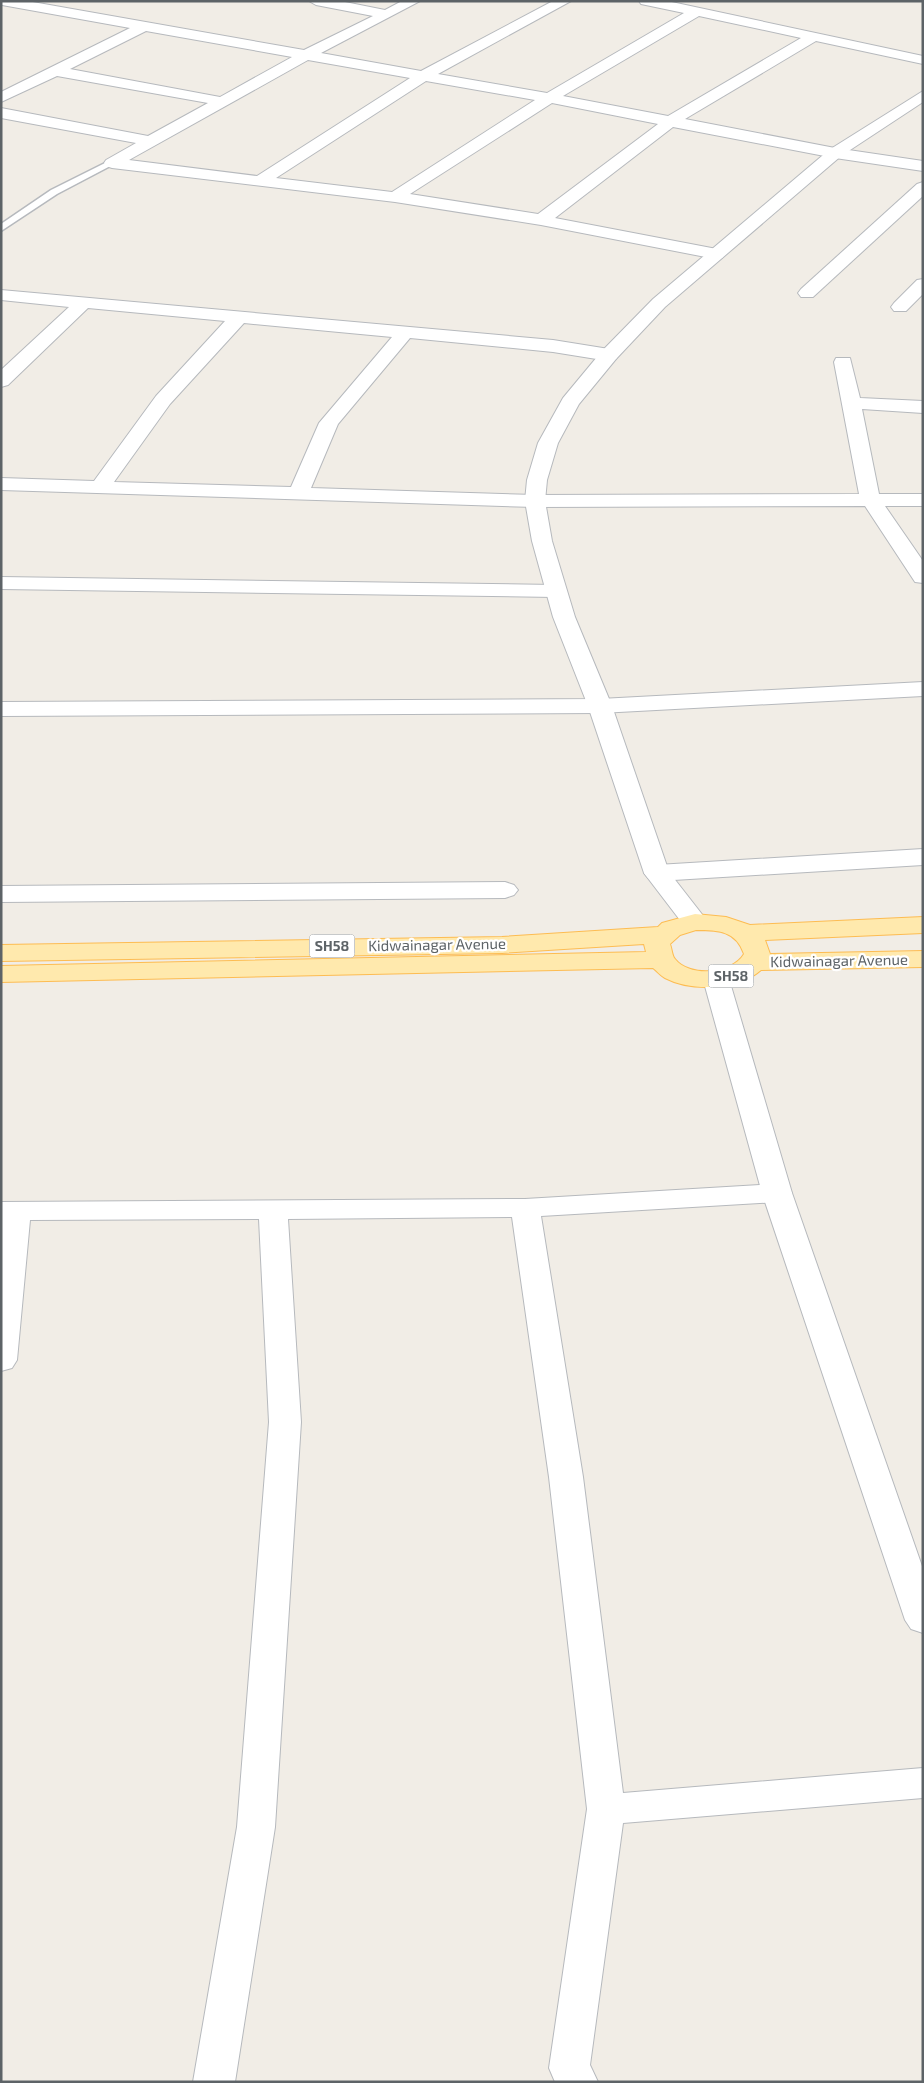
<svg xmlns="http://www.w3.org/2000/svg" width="924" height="2083" font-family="'Exo 2',sans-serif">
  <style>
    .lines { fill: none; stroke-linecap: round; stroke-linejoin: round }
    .service-casing { stroke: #b6b9bd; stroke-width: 3 }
    .minor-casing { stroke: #b6b9bd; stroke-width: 2 }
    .tertiary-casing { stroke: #b6b9bd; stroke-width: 2 }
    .primary-casing { stroke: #fdbc52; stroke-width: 2 }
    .service { fill: #fff; fill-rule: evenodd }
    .minor { fill: #fff; fill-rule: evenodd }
    .tertiary { fill: #fff; fill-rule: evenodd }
    .primary { fill: #ffe9ad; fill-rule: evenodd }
    .labels { text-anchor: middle; stroke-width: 4.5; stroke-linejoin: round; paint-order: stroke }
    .shield { fill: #fff; stroke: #8e9295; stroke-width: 1 }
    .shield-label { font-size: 14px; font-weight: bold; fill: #5d6367 }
    .street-label { font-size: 15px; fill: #5d6367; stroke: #fff }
  </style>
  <rect width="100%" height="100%" fill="#f1ede6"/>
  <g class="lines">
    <defs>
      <path id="service" d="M 109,161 L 116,163 L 57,194 L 1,231 L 1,224 L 51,190 Z"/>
      <g id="minor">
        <path d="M 1,1 L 27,1 L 304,50 L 373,16 L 316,5 L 309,1 L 340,1 L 385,10 L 402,1 L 420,1 L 321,53 L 421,71 L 553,1 L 571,1 L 438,74 L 547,93 L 684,13 L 641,4 L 639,1 L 667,1 L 923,56 L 923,64 L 816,41 L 685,119 L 835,148 L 923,161 L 923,171 L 835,158 L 673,127 L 555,218 L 722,250 L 725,254 L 722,258 L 716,259 L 541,225 L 395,202 L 112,168 L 106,166 L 104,163 L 106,160 L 136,143 L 1,118 L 1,108 L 148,136 L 208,103 L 57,76 L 1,102 L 1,92 L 130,28 L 2,5 ZM 699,16 L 801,38 L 668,116 L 563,96 ZM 146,31 L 292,57 L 220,97 L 70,69 ZM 308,60 L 410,78 L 257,176 L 129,160 ZM 426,81 L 535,100 L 392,192 L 276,178 ZM 552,103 L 658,124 L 538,214 L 410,194 Z"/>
        <path d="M 923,182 L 923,196 L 813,297 L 801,297 L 798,293 L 801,289 L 917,184 Z"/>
        <path d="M 923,279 L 923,294 L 906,311 L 894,311 L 891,307 L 894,303 L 917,280 Z"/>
        <path d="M 1,290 L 553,340 L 609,349 L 616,351 L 618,355 L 616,359 L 609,361 L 553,352 L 410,338 L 338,424 L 311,488 L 535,495 L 859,494 L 834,362 L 836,358 L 850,358 L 860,398 L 923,401 L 923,413 L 862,409 L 879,494 L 923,494 L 923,506 L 885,506 L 923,561 L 923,583 L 915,582 L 865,506 L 535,507 L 1,490 L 1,478 L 94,481 L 156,396 L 225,321 L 88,308 L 8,385 L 1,387 L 1,370 L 69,307 L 1,300 ZM 244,323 L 392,337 L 319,423 L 291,487 L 114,482 L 170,404 Z"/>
        <path d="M 1,577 L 555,585 L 563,586 L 566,591 L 563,596 L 555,597 L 1,589 Z"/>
        <path d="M 923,682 L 923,696 L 600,713 L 1,716 L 1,702 L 600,699 Z"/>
        <path d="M 923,849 L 923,865 L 657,881 L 648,878 L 644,873 L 648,868 L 657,865 Z"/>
        <path d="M 505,882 L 514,885 L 518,890 L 514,895 L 505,898 L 1,902 L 1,886 Z"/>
        <path d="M 777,1184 L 787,1186 L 792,1193 L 787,1200 L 777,1202 L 541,1216 L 583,1477 L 623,1793 L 923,1768 L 923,1798 L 623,1823 L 590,2065 L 598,2082 L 555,2082 L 549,2068 L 587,1809 L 549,1477 L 512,1217 L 288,1219 L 301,1422 L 275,1827 L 235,2082 L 193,2082 L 237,1827 L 269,1422 L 259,1219 L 30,1220 L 17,1360 L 12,1368 L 1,1371 L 1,1202 L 525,1199 Z"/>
      </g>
      <g id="tertiary">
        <path d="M 923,91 L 923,102 L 841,156 L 665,307 L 616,359 L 579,404 L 558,443 L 547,480 L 545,501 L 552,541 L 575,617 L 612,706 L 669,872 L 708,922 L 704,928 L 695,930 L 686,928 L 644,873 L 588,706 L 553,617 L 532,541 L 525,501 L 527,480 L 538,443 L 563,398 L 602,351 L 653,299 L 829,150 Z"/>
        <path d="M 716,971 L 725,973 L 729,979 L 792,1193 L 923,1569 L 923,1633 L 911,1629 L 905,1620 L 762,1193 L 703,979 L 707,973 Z"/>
      </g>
      <path id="primary" d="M 695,914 L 726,917 L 750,925 L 923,917 L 923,933 L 765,940 L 770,954 L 923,951 L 923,967 L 761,970 C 739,990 692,992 665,978 C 661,976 657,971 653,968 L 1,982 L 1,966 L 646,952 L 644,944 L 502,953 L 1,961 L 1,945 L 502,937 L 658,927 L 662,923 ZM 696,930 C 719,930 736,931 744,954 C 732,974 690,978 675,959 C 672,956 672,949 670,944 L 680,935 Z"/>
    </defs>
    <use href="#service" class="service-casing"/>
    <use href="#minor" class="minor-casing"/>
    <use href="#tertiary" class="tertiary-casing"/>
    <use href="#primary" class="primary-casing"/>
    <use href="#service" class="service"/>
    <use href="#minor" class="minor"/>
    <use href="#tertiary" class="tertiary"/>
    <use href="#primary" class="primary"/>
  </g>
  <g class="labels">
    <g class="shield">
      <rect x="309.5" y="934.5" width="45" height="23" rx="4"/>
      <rect x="708.5" y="964.5" width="45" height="23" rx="4"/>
    </g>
    <g class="shield-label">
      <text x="332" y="951">SH58</text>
      <text x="731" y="981">SH58</text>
    </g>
    <g class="street-label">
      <text transform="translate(437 945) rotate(-1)" y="5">Kidwainagar Avenue</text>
      <text transform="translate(839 961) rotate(-1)" y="5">Kidwainagar Avenue</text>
    </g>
  </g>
  <rect width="924" height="2083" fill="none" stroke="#5d6367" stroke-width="5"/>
</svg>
